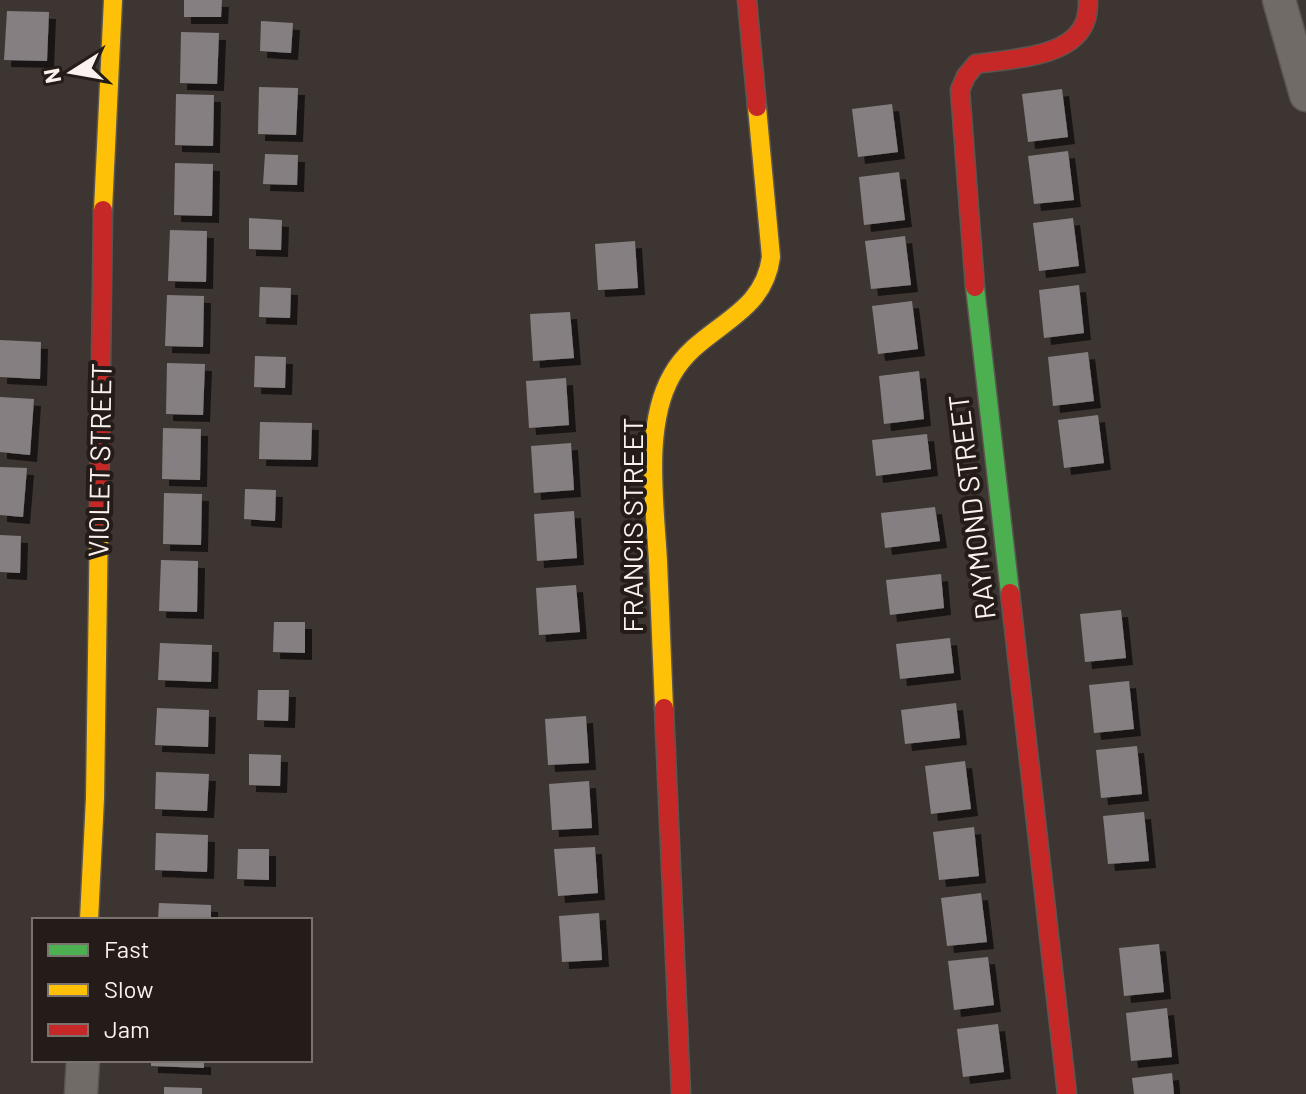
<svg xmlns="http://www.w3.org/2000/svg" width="1306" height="1094" font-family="Barlow,sans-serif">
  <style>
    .building { fill: #857f81; filter: url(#shadow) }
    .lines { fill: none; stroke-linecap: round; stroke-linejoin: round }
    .street-casing { stroke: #5b5450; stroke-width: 35 }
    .fast-casing { stroke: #5b5450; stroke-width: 21 }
    .slow-casing { stroke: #5b5450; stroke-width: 21 }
    .jam-casing { stroke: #5b5450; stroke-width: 21 }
    .street { stroke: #716b67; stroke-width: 32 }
    .fast { stroke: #4caf50; stroke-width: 18 }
    .slow { stroke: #ffc107; stroke-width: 18 }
    .jam { stroke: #c62828; stroke-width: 18 }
    .labels { text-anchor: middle; stroke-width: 8; stroke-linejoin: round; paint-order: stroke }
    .street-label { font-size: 28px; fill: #fcf2ed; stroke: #241c19 }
  </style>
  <defs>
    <filter id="shadow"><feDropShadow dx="7" dy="7" stdDeviation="0" flood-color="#0009"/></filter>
  </defs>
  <rect width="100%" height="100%" fill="#3d3531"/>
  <g class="building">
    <path d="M 184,0 L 222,0 L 221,17 L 184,17 Z"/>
    <path d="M 7,11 L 49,12 L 47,61 L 4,60 Z"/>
    <path d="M 261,21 L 293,23 L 291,53 L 260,51 Z"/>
    <path d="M 181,32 L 219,33 L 217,84 L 180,83 Z"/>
    <path d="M 259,87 L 298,88 L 296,135 L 258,134 Z"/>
    <path d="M 1062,89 L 1068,137 L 1028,142 L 1022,94 Z"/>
    <path d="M 176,94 L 214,95 L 213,146 L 175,145 Z"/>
    <path d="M 892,104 L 898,152 L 858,157 L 852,109 Z"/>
    <path d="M 1068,151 L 1074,200 L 1034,204 L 1028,156 Z"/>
    <path d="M 265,154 L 298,155 L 297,185 L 263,184 Z"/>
    <path d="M 175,163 L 213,164 L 212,216 L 174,215 Z"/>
    <path d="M 899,172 L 905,220 L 864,225 L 859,177 Z"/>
    <path d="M 249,218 L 282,220 L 281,250 L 249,249 Z"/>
    <path d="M 1073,218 L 1079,266 L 1039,271 L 1033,223 Z"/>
    <path d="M 170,230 L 207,231 L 206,282 L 168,281 Z"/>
    <path d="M 905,236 L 911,285 L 871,289 L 865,241 Z"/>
    <path d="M 635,241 L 638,288 L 598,290 L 595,244 Z"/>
    <path d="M 1079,285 L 1084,333 L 1044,338 L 1039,290 Z"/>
    <path d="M 260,287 L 291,288 L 290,318 L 259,317 Z"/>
    <path d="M 167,295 L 204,296 L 203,347 L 165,346 Z"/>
    <path d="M 912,301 L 918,349 L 878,354 L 872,306 Z"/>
    <path d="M 570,312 L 574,358 L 533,361 L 530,314 Z"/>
    <path d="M 0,340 L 41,342 L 40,379 L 0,377 Z"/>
    <path d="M 1088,352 L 1094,401 L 1053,406 L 1048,357 Z"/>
    <path d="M 255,356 L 286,357 L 285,388 L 254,387 Z"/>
    <path d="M 167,363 L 205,364 L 203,415 L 166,414 Z"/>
    <path d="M 919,371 L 924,419 L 884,424 L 879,376 Z"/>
    <path d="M 566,378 L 569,425 L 529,428 L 526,381 Z"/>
    <path d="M 0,397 L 34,399 L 30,455 L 0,452 Z"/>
    <path d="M 1098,415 L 1104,463 L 1064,468 L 1058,420 Z"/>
    <path d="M 260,422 L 312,423 L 311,460 L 259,459 Z"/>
    <path d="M 163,428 L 201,429 L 200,480 L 162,479 Z"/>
    <path d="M 927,434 L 931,469 L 876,476 L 872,440 Z"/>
    <path d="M 571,443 L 574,490 L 534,493 L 531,446 Z"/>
    <path d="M 0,467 L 27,468 L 23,517 L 0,515 Z"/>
    <path d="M 245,489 L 276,490 L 275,521 L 244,519 Z"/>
    <path d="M 164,493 L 202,494 L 201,545 L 163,544 Z"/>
    <path d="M 935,507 L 940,541 L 885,548 L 881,513 Z"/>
    <path d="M 574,511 L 577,558 L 537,561 L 534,514 Z"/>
    <path d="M 0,535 L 21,536 L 20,573 L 0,572 Z"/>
    <path d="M 161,560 L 198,561 L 197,612 L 159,611 Z"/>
    <path d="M 941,574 L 944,608 L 890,615 L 886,580 Z"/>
    <path d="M 576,585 L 580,632 L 539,635 L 536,588 Z"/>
    <path d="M 1121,610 L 1126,658 L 1085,662 L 1080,614 Z"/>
    <path d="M 274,622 L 305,622 L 305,653 L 273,652 Z"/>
    <path d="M 950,638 L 954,673 L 900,679 L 896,644 Z"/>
    <path d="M 160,643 L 212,645 L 211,682 L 158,680 Z"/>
    <path d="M 1129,681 L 1134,729 L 1094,733 L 1089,685 Z"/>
    <path d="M 258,690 L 289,690 L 288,721 L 257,720 Z"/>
    <path d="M 956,703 L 960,738 L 905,744 L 901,710 Z"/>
    <path d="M 157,708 L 209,710 L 208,747 L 155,745 Z"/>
    <path d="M 586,716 L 589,763 L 548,765 L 545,719 Z"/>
    <path d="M 1137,746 L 1142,794 L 1101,798 L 1096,750 Z"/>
    <path d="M 249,754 L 281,755 L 280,786 L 249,785 Z"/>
    <path d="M 965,761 L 971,809 L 931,814 L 925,766 Z"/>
    <path d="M 156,772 L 209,774 L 207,811 L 155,809 Z"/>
    <path d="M 589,781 L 592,828 L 552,830 L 549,784 Z"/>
    <path d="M 1144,812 L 1149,861 L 1108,864 L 1103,816 Z"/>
    <path d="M 974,827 L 979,876 L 939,880 L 933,832 Z"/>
    <path d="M 156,833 L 208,835 L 207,872 L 155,870 Z"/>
    <path d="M 595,847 L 598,893 L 558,896 L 554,849 Z"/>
    <path d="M 238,849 L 269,849 L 269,880 L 237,879 Z"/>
    <path d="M 981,893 L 987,942 L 947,946 L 941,898 Z"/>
    <path d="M 159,903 L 211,905 L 211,920 L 158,920 Z"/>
    <path d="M 599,913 L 602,960 L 562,962 L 559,916 Z"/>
    <path d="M 1159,944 L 1164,992 L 1124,996 L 1119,948 Z"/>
    <path d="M 988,957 L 994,1005 L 954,1010 L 948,961 Z"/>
    <path d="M 1167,1008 L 1172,1057 L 1131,1061 L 1126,1013 Z"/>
    <path d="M 998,1024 L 1004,1072 L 963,1077 L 957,1029 Z"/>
    <path d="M 151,1060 L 204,1060 L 204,1068 L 151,1066 Z"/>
    <path d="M 1172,1073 L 1174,1094 L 1134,1094 L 1132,1078 Z"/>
    <path d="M 164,1087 L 202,1088 L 202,1094 L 164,1094 Z"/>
  </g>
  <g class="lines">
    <defs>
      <g id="street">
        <path d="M 1279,0 L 1306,95"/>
        <path d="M 81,1094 L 83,1060"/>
      </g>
      <path id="fast" d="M 975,287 L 1010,593"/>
      <g id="slow">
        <path d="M 103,210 L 113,0"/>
        <path d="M 664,708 C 662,659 660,610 658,561 C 655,505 643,425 672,375 C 700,325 763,319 771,257 L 757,107"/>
        <path d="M 89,920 L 95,798 L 99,517"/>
      </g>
      <g id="jam">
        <path d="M 747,0 L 757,107"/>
        <path d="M 975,287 L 960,90 L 966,76 L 976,64 C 1009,59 1075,58 1086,19 C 1088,13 1088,6 1088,0"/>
        <path d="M 99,517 L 103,210"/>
        <path d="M 1010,593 L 1067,1094"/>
        <path d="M 664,708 L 681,1094"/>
      </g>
    </defs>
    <use href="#street" class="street-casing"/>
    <use href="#fast" class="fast-casing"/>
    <use href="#slow" class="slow-casing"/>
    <use href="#jam" class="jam-casing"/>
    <use href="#street" class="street"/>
    <use href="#fast" class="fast"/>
    <use href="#slow" class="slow"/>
    <use href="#jam" class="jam"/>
  </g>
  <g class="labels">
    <g class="street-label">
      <text transform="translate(100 460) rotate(-89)" y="10">VIOLET STREET</text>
      <text transform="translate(972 507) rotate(-97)" y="10">RAYMOND STREET</text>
      <text transform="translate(633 525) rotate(-90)" y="10">FRANCIS STREET</text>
    </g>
  </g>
  <rect x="32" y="918" width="280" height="144" fill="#241c19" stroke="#7a726e" stroke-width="2"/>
  <rect x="48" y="944" width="40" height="12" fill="#4caf50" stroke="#7a726e" stroke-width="2"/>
  <text x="104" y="958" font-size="24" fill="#fcf2ed">Fast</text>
  <rect x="48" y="984" width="40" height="12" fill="#ffc107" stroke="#7a726e" stroke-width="2"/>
  <text x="104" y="998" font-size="24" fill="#fcf2ed">Slow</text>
  <rect x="48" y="1024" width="40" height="12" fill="#c62828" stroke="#7a726e" stroke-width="2"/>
  <text x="104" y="1038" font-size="24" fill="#fcf2ed">Jam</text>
  <g transform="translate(72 72) rotate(259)" stroke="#241c19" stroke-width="6" paint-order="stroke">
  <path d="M0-6L14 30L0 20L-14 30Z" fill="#fcf2ed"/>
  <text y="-12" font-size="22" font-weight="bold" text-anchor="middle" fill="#fcf2ed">N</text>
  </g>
</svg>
